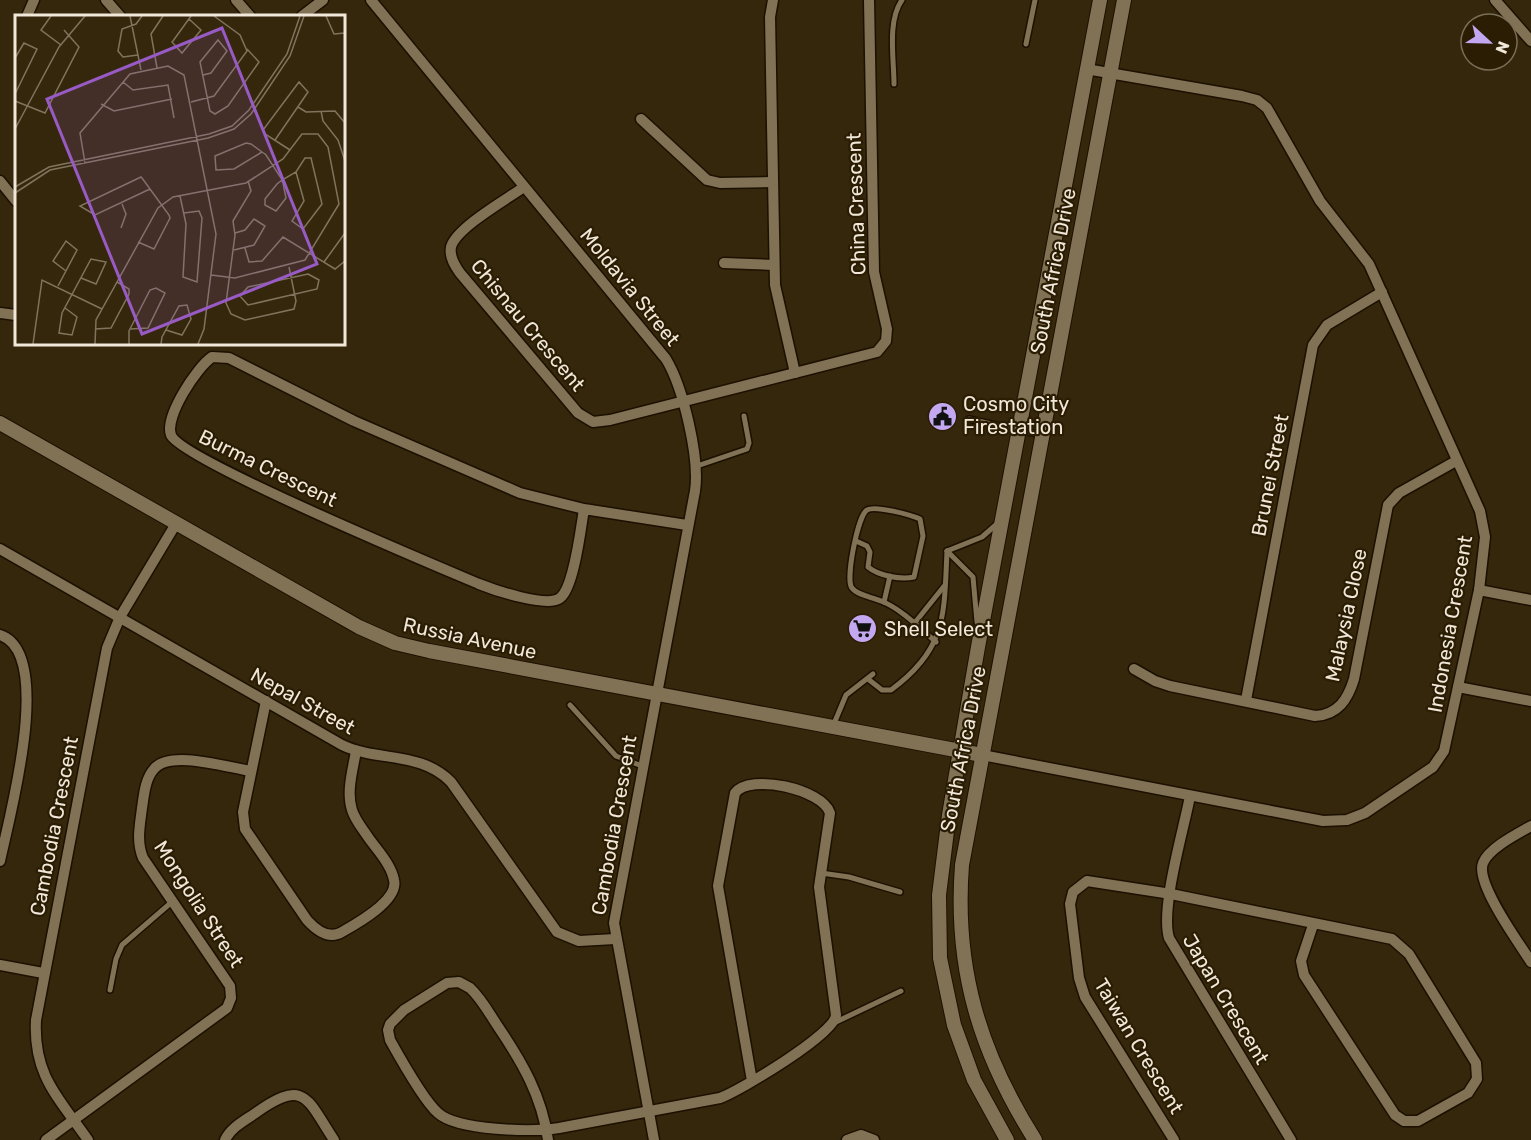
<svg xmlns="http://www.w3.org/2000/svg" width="1531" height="1140" font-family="Rubik,sans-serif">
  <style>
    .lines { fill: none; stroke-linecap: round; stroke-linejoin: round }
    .service-casing { stroke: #1c1000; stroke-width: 8 }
    .minor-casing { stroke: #1c1000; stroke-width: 13 }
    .tertiary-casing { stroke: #1c1000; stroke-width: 16 }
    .service { stroke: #817255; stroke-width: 5 }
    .minor { stroke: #817255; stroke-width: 10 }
    .tertiary { stroke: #817255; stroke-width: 14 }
    .labels { text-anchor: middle; stroke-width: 4.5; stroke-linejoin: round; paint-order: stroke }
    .street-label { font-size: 20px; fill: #f1e8d9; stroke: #2a1d03 }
    .poi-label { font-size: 20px; fill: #f1e8d9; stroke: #2a1d03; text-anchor: start }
    .inset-road { fill: none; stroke: #80745e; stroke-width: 1.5 }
    .view { fill: #985bc6; fill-opacity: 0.15; stroke: #985bc6; stroke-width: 3 }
    .inset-edge { fill: none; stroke: #f1e8d9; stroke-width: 3 }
  </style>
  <rect width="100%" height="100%" fill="#35270c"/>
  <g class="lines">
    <defs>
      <g id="service">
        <path d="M 1026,44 L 1035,0"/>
        <path d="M 894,84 C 894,59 887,21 902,0"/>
        <path d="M 969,419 L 1042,435"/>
        <path d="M 697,466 L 747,449 L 749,443 L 744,416"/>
        <path d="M 856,541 L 867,546 L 870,552 L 868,567 C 879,576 901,580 914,577 L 923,536 L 920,519 C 911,515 875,505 867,510 C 858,515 845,580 852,588 C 857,595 872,597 881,601 C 900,608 920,628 936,642"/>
        <path d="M 947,551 L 973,577 L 977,622"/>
        <path d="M 947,551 L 982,537 L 998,523"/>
        <path d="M 884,602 L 890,576"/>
        <path d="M 909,630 L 945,585"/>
        <path d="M 868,679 L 882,690 L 891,690 C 947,649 944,615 947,551"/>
        <path d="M 570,705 L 616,756 L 642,766"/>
        <path d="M 833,726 L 846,695 L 873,674"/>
        <path d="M 821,873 L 849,877 L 900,892"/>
        <path d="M 110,990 L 116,959 L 122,945 L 173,901"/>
        <path d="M 836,1022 L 901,991"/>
      </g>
      <g id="minor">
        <path d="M 106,0 L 120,16"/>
        <path d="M 236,0 L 250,16"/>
        <path d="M 371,0 L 666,359 C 683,387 700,458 695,491 L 614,923 L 654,1140"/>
        <path d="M 773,0 L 770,17 L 775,285 L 795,373"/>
        <path d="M 1495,0 L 1531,41"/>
        <path d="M 27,16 L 34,0"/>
        <path d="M 302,16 L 323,0"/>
        <path d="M 641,119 L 707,180 L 720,183 L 772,182"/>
        <path d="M 0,181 L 16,201"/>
        <path d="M 524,187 C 507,199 456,228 451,247 C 449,257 455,266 460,273 L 578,413 L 593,422 L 610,420 L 877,352 L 886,341 L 887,329 L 874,272 L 869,0"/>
        <path d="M 724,263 L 774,265"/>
        <path d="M 0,313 L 16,315"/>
        <path d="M 584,509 C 581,527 574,588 560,598 C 547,608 494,590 479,584 C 439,567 180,459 171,435 C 164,417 197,367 212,357 L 229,358 L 354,421 L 520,493 L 584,509 L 687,525"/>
        <path d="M 0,549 L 342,745 C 378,762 421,751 451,782 L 557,932 L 579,941 L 615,939"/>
        <path d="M 1479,590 L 1531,600"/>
        <path d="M 0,635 C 55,653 9,818 0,861"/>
        <path d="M 1134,669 L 1155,681 L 1170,686 L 1315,716 C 1338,715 1348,699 1354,679 L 1388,505 L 1399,493 L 1456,461"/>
        <path d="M 1458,687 L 1531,701"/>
        <path d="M 1246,700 L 1313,345 L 1327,325 L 1382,292"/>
        <path d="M 266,701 L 243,812 L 245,829 L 307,920 C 316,930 329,940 342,932 C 358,923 399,900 394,880 C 391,864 377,850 368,837 C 362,828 355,820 352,810 C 346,792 353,769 356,751"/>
        <path d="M 982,755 L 1323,821 L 1347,820 L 1365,813 L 1433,767 L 1444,751 L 1479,590 L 1485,537 L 1480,511 L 1369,264 L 1320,201 L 1267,108 L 1257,100 L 1242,96 L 1086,69"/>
        <path d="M 1190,796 C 1184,829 1160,908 1169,938 L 1291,1140"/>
        <path d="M 1531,826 C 1517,834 1489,848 1483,863 C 1475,883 1519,943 1531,962"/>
        <path d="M 0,965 L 43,973"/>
        <path d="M 46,1140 L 227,1008 L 231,998 L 230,986 L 143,858 C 136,841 140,825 142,808 C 144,795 145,779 154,769 C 170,749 229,768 251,771"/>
        <path d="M 88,1140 C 58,1097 33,1075 36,1020 L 107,648 L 120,617 L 177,522"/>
        <path d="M 225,1140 C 231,1127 246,1120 257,1112 C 305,1078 307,1099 334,1140"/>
        <path d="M 548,1140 C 542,1096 522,1062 497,1025 C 489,1013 481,998 470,988 L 459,982 L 447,983 L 404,1010 L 390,1024 L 388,1030 L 390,1040 C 400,1058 424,1101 438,1113 C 458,1131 533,1132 559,1128 L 720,1098 C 741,1090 835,1034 836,1015 L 819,887 L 830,813 C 822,789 750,773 735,793 L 718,886 L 752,1081"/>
        <path d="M 847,1140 L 861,1135 L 874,1140"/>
        <path d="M 1174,1140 L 1085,997 L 1079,978 L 1070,904 L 1073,892 L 1087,881 L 1171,894 L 1392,939 L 1409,954 L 1476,1063 L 1477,1079 L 1468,1093 L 1418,1121 L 1404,1121 L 1395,1115 L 1304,975 L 1301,961 L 1313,925"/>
      </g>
      <g id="tertiary">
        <path d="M 0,423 L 359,627 L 395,643 L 429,651 L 982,755"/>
        <path d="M 1007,1140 L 974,1080 L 954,1025 L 940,958 L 939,895 L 949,815 L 978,647 L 1100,0"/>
        <path d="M 1035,1140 C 980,1053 954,969 962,865 L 1124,0"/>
      </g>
    </defs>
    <use href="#service" class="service-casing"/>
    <use href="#minor" class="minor-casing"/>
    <use href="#tertiary" class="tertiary-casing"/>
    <use href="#service" class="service"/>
    <use href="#minor" class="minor"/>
    <use href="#tertiary" class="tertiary"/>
  </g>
  <defs>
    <symbol id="civic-disc" viewBox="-11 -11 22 22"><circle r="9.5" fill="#c4a7f1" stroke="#2a1d03"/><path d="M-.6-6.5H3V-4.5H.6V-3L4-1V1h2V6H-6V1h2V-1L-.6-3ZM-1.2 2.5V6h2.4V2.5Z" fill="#111"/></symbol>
    <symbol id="supermarket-disc" viewBox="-11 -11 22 22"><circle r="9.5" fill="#c4a7f1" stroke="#2a1d03"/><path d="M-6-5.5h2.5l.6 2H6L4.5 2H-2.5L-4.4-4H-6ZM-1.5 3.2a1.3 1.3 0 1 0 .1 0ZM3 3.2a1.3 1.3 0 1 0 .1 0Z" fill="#111"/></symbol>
  </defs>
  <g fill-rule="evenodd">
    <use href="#civic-disc" x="926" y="400" width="33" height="33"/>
    <use href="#supermarket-disc" x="846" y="612" width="33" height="33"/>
  </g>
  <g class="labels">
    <g class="street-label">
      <text transform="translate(856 204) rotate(-92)" y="7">China Crescent</text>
      <text transform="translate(1053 271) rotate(-79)" y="7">South Africa Drive</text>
      <text transform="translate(630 287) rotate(51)" y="7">Moldavia Street</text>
      <text transform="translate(528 325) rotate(50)" y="7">Chisnau Crescent</text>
      <text transform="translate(268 468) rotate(26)" y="7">Burma Crescent</text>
      <text transform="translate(1270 475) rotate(-79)" y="7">Brunei Street</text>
      <text transform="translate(1346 615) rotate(-78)" y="7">Malaysia Close</text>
      <text transform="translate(1450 624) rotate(-80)" y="7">Indonesia Crescent</text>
      <text transform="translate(470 638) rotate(12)" y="7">Russia Avenue</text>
      <text transform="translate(303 701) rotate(29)" y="7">Nepal Street</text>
      <text transform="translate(963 749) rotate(-79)" y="7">South Africa Drive</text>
      <text transform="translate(614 825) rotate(-80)" y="7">Cambodia Crescent</text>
      <text transform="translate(54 826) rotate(-79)" y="7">Cambodia Crescent</text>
      <text transform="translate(199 904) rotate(57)" y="7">Mongolia Street</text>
      <text transform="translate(1226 999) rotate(59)" y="7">Japan Crescent</text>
      <text transform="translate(1139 1046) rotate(59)" y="7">Taiwan Crescent</text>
    </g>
    <g class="poi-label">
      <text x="963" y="411">Cosmo City<tspan x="963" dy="23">Firestation</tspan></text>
      <text x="884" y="636">Shell Select</text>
    </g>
  </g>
  <g transform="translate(15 15)">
    <rect width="330" height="330" fill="#35270c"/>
    <path class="inset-road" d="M 36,1 L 26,15 L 46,30M 115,1 L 126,55M 311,1 L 319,19 L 330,18M 174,4 L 186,15 L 167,38 L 157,27 L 158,26 L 176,1M 123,40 L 108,42 L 103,36 L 107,14 L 121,9 L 127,1M 0,43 L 9,28 L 22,34 L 0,79M 142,53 L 136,19 L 148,1M 188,60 L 196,58 L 212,36 L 203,25 L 185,47 L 195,96 L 200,99 L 213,91 L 244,47 L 232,34M 108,67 L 118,75 L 153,70 L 159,103M 0,86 L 30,98 L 64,32 L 49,15M 176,87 L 199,81 L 232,36 L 225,20 L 199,1M 86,89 L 99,96 L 157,84M 283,92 L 291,97 L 320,96 L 330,108M 306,96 L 308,106 L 323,125 L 330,146M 0,114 L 44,32 L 70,1M 260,125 L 293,77 L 284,67 L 248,115 L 250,119 L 275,135M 247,137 L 219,154 L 201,155 L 200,141 L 231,128 L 236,129 L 247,137 L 250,139 L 251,140 L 266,163 L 267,165 L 268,168 L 271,183 L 261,196 L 250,190 L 250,184 L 262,169 L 267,165 L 281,157 L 290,143 L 296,143 L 307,189 L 288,214 L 277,206 L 289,186 L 281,157M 70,148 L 65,118 L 115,59 L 153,51 L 169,60 L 201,219 L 189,314 L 183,329M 233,166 L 236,176 L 218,206 L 220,220 L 211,288 L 216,299 L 230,305 L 279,294 L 281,286 L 274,252M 0,172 L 34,152 L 194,119 L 217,111 L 234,95 L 272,39 L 285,1M 0,178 L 35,155 L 193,123 L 219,114 L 236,99 L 275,41 L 289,1M 165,181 L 171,209 L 168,262 L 182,267 L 187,203 L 184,196 L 169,198M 106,213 L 111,199 L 107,189M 123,227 L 139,234 L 155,203 L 154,200 L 127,163 L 126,162 L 65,191 L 80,200 L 135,174M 230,233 L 234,247 L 247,246 L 268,222 L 320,254 L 330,246M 219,235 L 239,230 L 250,211 L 239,204 L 230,215 L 220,218M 309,247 L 330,218M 293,259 L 304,265 L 302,274 L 233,290 L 225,281 L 233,272 ZM 43,271 L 62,235 L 51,226 L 38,246 L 51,256M 50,293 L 62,302 L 57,320 L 44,318 L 47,298 L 76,244 L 91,247 L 81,269 L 66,263M 80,314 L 96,313 L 114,279 L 114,274 L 102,267M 18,329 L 27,265 L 87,294M 80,329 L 81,305 L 143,193 L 158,182 L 231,168 L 268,144 L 287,119 L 303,119 L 313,132 L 324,189 L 290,245 L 220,263 L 196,260M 114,329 L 114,316 L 116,312 L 135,275 L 141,273 L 150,278 L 133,313 L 115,314M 146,329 L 147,322 L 164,291 L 172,290 L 176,304 L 167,320 L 151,315"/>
    <path class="view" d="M 207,13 L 302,249 L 127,319 L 32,84 Z"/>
    <rect width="330" height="330" class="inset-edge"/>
  </g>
  <g transform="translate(1489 42) rotate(112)"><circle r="28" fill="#2a1d03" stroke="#7a6e59" stroke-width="1.5"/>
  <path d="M0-4.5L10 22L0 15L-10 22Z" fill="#c4a7f1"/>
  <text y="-9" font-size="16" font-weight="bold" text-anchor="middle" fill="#f1e8d9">N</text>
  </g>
</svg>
